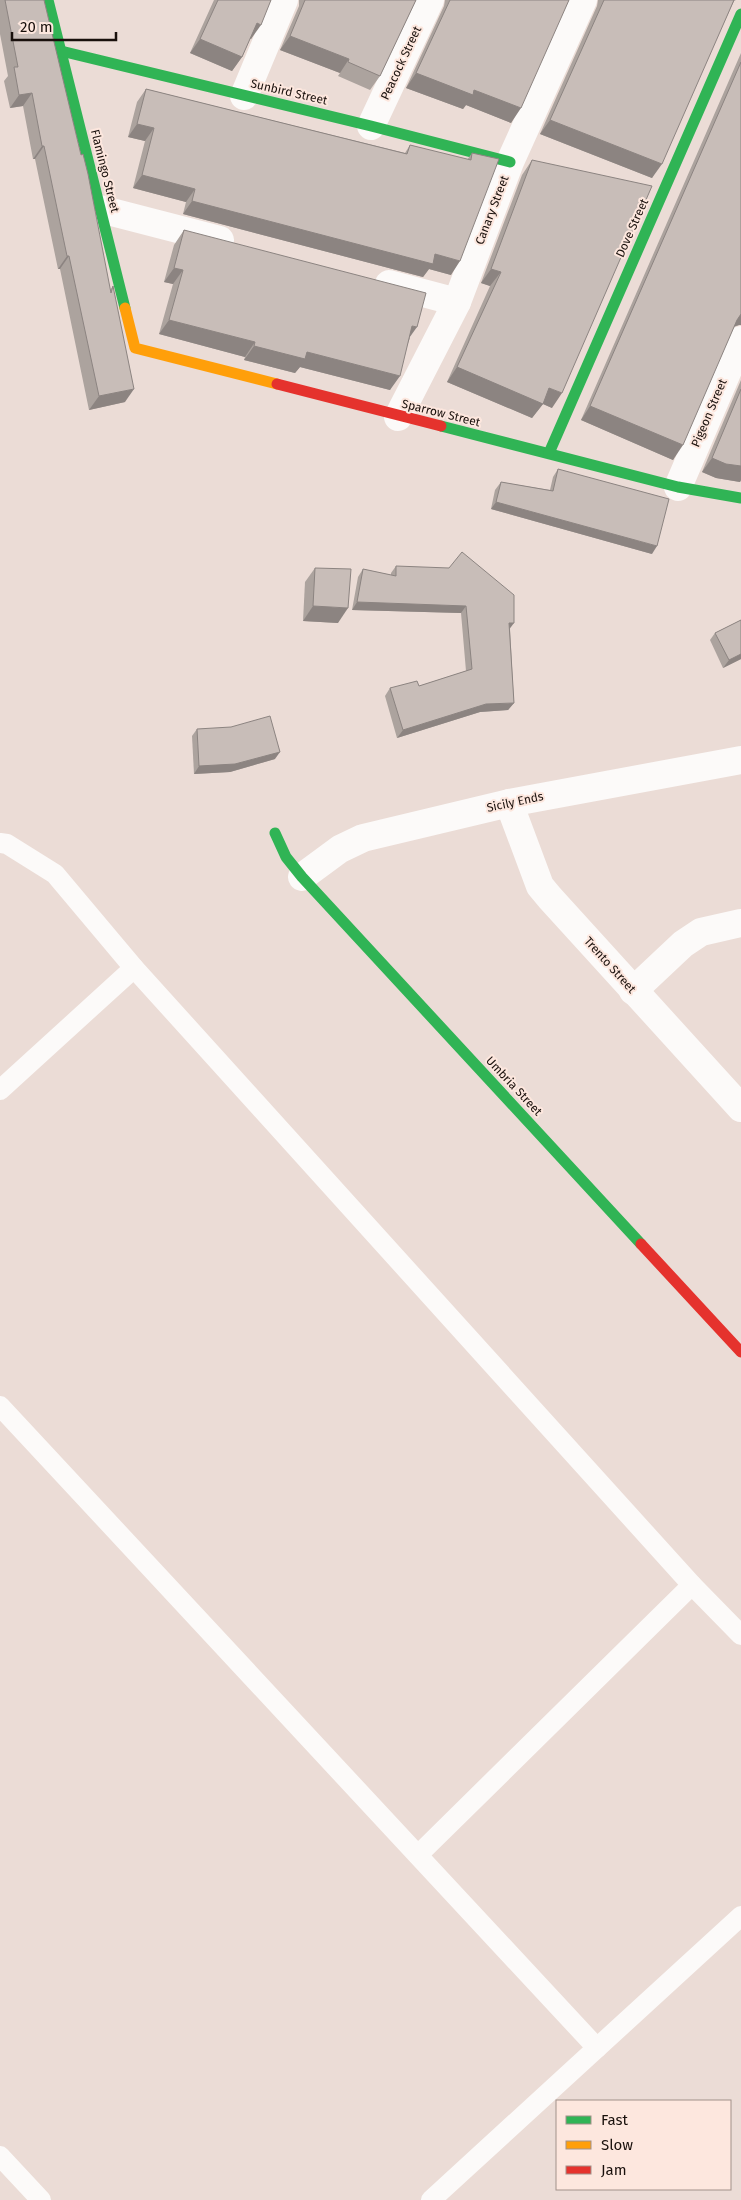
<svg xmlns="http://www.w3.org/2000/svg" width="741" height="2200" font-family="'Fira Sans',sans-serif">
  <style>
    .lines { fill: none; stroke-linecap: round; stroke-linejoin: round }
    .lane { stroke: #fcfaf9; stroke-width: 20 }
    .street { stroke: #fcfaf9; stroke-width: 28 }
    .fast { stroke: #30b455; stroke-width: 11 }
    .slow { stroke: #ff9f0a; stroke-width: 11 }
    .jam { stroke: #e5322d; stroke-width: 11 }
    .wall { fill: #aca39e }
    .shaded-wall { fill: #8c8481 }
    .building { fill: #c8bdb8; stroke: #8c8481 }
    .labels { text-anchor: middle; stroke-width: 4; stroke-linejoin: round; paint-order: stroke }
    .street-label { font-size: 12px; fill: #19100c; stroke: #fde7de }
  </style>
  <rect width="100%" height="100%" fill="#ebdcd6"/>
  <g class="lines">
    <g class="lane">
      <path d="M 0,843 L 7,844 L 55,874 L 134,968 L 692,1585 L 741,1635"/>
      <path d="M 0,1090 L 134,968"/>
      <path d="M 0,1406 L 597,2048"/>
      <path d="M 418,1855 L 692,1585"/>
      <path d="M 0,2156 L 41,2200"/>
      <path d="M 431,2200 L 741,1916"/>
    </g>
    <g class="street">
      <path d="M 244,96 L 284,0"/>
      <path d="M 371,126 L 430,0"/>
      <path d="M 100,209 L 220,240"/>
      <path d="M 389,284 L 457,302"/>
      <path d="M 398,417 L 457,302 L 510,162 L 583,0"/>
      <path d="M 678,487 L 741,340"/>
      <path d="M 509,803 L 540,886 L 550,898 L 741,1108"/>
      <path d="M 302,877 L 340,849 L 363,838 L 509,803 L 741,760"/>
      <path d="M 633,991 L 683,944 L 701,932 L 741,923"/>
    </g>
    <g class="fast">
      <path d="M 48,0 L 125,308"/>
      <path d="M 61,51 L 371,126 L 510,162"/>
      <path d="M 441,426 L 678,487 L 741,498"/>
      <path d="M 549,453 L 741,14"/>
      <path d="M 275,833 L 286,857 L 302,877 L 641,1244"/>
    </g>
    <path class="slow" d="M 125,308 L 135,348 L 277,384"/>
    <g class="jam">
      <path d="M 277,384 L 441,426"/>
      <path d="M 641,1244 L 741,1352"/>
    </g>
  </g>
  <g class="wall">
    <path d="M 0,0 L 44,0 L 110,290 L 113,286 L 125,402 L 89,410 L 60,269 L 58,269 L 35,159 L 33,159 L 23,106 L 10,108 L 4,81 L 8,76 L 0,34 Z"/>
    <path d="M 214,0 L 271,0 L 251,39 L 250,39 L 242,57 L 232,71 L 190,53 Z"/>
    <path d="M 299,0 L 416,0 L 380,76 L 370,90 L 338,76 L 340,73 L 280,50 L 299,6 Z"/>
    <path d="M 445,0 L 569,0 L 511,123 L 466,105 L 463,109 L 406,88 L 444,6 Z"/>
    <path d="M 598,0 L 736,0 L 734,1 L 652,178 L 540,134 L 597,6 Z"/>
    <path d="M 741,53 L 741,325 L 739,325 L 734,327 L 673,460 L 581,420 Z"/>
    <path d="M 146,89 L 405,153 L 410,145 L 467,160 L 472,153 L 451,275 L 429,269 L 423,277 L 183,214 L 186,202 L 133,188 L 145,141 L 128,137 L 137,102 Z"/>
    <path d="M 532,160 L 552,408 L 543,404 L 532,418 L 447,382 L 490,286 L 481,283 L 522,175 Z"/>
    <path d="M 184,230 L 410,338 L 390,390 L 300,367 L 295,373 L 244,360 L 245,357 L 159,334 L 173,284 L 164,282 L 174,245 Z"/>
    <path d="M 741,380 L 741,480 L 740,482 L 716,478 L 702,472 Z"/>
    <path d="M 558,469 L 652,554 L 491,509 L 495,490 L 501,482 L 550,490 L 553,477 Z"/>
    <path d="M 396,566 L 510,629 L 514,703 L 508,710 L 480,712 L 397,738 L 385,696 L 390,688 L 419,686 L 466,671 L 461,613 L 352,610 L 358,577 L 363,569 L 391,575 L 391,573 Z"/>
    <path d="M 315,568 L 338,623 L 303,621 L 305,582 Z"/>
    <path d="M 741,620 L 741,659 L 723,668 L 710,640 L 715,633 Z"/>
    <path d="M 197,729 L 275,759 L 230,772 L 194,774 L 192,736 Z"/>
  </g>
  <g class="shaded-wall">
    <path d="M 257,23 L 261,25 L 251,39 L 247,37 Z"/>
    <path d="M 290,36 L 349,59 L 340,73 L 280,50 Z"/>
    <path d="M 200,39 L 242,57 L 232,71 L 190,53 Z"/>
    <path d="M 416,73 L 474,90 L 521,108 L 511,123 L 466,105 L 463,109 L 406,88 Z"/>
    <path d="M 32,93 L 23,106 L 10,108 L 19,95 Z"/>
    <path d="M 550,120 L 662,164 L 652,178 L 540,134 Z"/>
    <path d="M 137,124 L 154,128 L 145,141 L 128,137 Z"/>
    <path d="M 42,146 L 44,146 L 35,159 L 33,159 Z"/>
    <path d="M 142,175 L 195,189 L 186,202 L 133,188 Z"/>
    <path d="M 192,201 L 435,254 L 460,261 L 451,275 L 429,269 L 423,277 L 183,214 Z"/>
    <path d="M 67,256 L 69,256 L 60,269 L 58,269 Z"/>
    <path d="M 174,268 L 183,270 L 173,284 L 164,282 Z"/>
    <path d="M 491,269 L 501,272 L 490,286 L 481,283 Z"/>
    <path d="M 741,314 L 741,325 L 739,325 L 732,327 Z"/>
    <path d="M 169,320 L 255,342 L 245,357 L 159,334 Z"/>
    <path d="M 412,326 L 417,327 L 407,341 Z"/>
    <path d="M 254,346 L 307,352 L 400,376 L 390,390 L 300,367 L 295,373 L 244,360 Z"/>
    <path d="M 457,367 L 549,388 L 562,393 L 552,408 L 543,404 L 532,418 L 447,382 Z"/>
    <path d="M 134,389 L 125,402 L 89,410 L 99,396 Z"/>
    <path d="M 590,406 L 683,445 L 673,460 L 581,420 Z"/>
    <path d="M 712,458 L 741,466 L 741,480 L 740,482 L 716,478 L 702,472 Z"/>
    <path d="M 496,502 L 657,546 L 652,554 L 491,509 Z"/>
    <path d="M 357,602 L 466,606 L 461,613 L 352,610 Z"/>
    <path d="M 313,606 L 348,608 L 338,623 L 303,621 Z"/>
    <path d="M 509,623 L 514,623 L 508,631 Z"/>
    <path d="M 741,654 L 741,659 L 723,668 L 729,660 Z"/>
    <path d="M 514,703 L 508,710 L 480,712 L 397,738 L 403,730 L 486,704 Z"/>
    <path d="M 280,752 L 275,759 L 230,772 L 194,774 L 199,766 Z"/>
  </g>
  <g class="building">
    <path d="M 5,0 L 44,0 L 81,155 L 83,154 L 88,174 L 111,293 L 113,286 L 134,389 L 99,396 L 69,256 L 67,256 L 44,146 L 42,146 L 32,93 L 19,95 L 14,67 L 18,67 Z"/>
    <path d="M 218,0 L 271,0 L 261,25 L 257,23 L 242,57 L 200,39 Z"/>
    <path d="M 305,0 L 416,0 L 380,76 L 348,62 L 349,59 L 290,36 Z"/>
    <path d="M 450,0 L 569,0 L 521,108 L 474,90 L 473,95 L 416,73 Z"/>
    <path d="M 604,0 L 734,0 L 662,164 L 550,120 Z"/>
    <path d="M 741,62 L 741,314 L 737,320 L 683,445 L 590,406 Z"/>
    <path d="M 146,89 L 407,154 L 410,145 L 471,160 L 472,153 L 499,159 L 460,261 L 435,254 L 433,264 L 192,201 L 195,189 L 142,175 L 154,128 L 137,124 Z"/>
    <path d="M 532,160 L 652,186 L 562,393 L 549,388 L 543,404 L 457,367 L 501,272 L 491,269 Z"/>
    <path d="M 184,230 L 426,293 L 417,327 L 412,326 L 400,376 L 307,352 L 305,359 L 254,346 L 255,342 L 169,320 L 183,270 L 174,268 Z"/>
    <path d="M 741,389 L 741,466 L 726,464 L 712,458 Z"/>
    <path d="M 558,469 L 669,499 L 657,546 L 496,502 L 501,482 L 553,491 Z"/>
    <path d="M 462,552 L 514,595 L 514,623 L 509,623 L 514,703 L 486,704 L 403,730 L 390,688 L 417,681 L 419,686 L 472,669 L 466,606 L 357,602 L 363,569 L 396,576 L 396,566 L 449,568 Z"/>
    <path d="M 315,568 L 351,569 L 348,608 L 313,606 Z"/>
    <path d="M 741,620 L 741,654 L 729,660 L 715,633 Z"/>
    <path d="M 270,716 L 280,752 L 235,764 L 199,766 L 197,729 L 231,727 Z"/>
  </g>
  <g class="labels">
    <g class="street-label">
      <text transform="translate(401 63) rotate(-65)" y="4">Peacock Street</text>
      <text transform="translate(289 92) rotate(13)" y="4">Sunbird Street</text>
      <text transform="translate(105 171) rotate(76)" y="4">Flamingo Street</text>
      <text transform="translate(492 210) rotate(-69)" y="4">Canary Street</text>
      <text transform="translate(632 228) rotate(-66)" y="4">Dove Street</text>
      <text transform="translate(441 413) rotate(14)" y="4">Sparrow Street</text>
      <text transform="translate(709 413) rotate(-67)" y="4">Pigeon Street</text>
      <text transform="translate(515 802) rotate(-12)" y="4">Sicily Ends</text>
      <text transform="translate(610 965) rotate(48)" y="4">Trento Street</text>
      <text transform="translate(514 1086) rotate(47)" y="4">Umbria Street</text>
    </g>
  </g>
  <rect x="556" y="2100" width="175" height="90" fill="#fde7de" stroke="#a2918a"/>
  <rect x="566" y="2116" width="25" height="8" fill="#30b455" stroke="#a2918a"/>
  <text x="601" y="2125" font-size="15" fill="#19100c">Fast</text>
  <rect x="566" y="2141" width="25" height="8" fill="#ff9f0a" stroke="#a2918a"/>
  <text x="601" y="2150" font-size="15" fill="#19100c">Slow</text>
  <rect x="566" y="2166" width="25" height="8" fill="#e5322d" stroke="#a2918a"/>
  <text x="601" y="2175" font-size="15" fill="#19100c">Jam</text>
  <path d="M12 32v8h104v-8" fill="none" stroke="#19100c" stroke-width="2.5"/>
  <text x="20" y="32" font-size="15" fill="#19100c" stroke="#fde7de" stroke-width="4" paint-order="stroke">20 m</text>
</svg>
